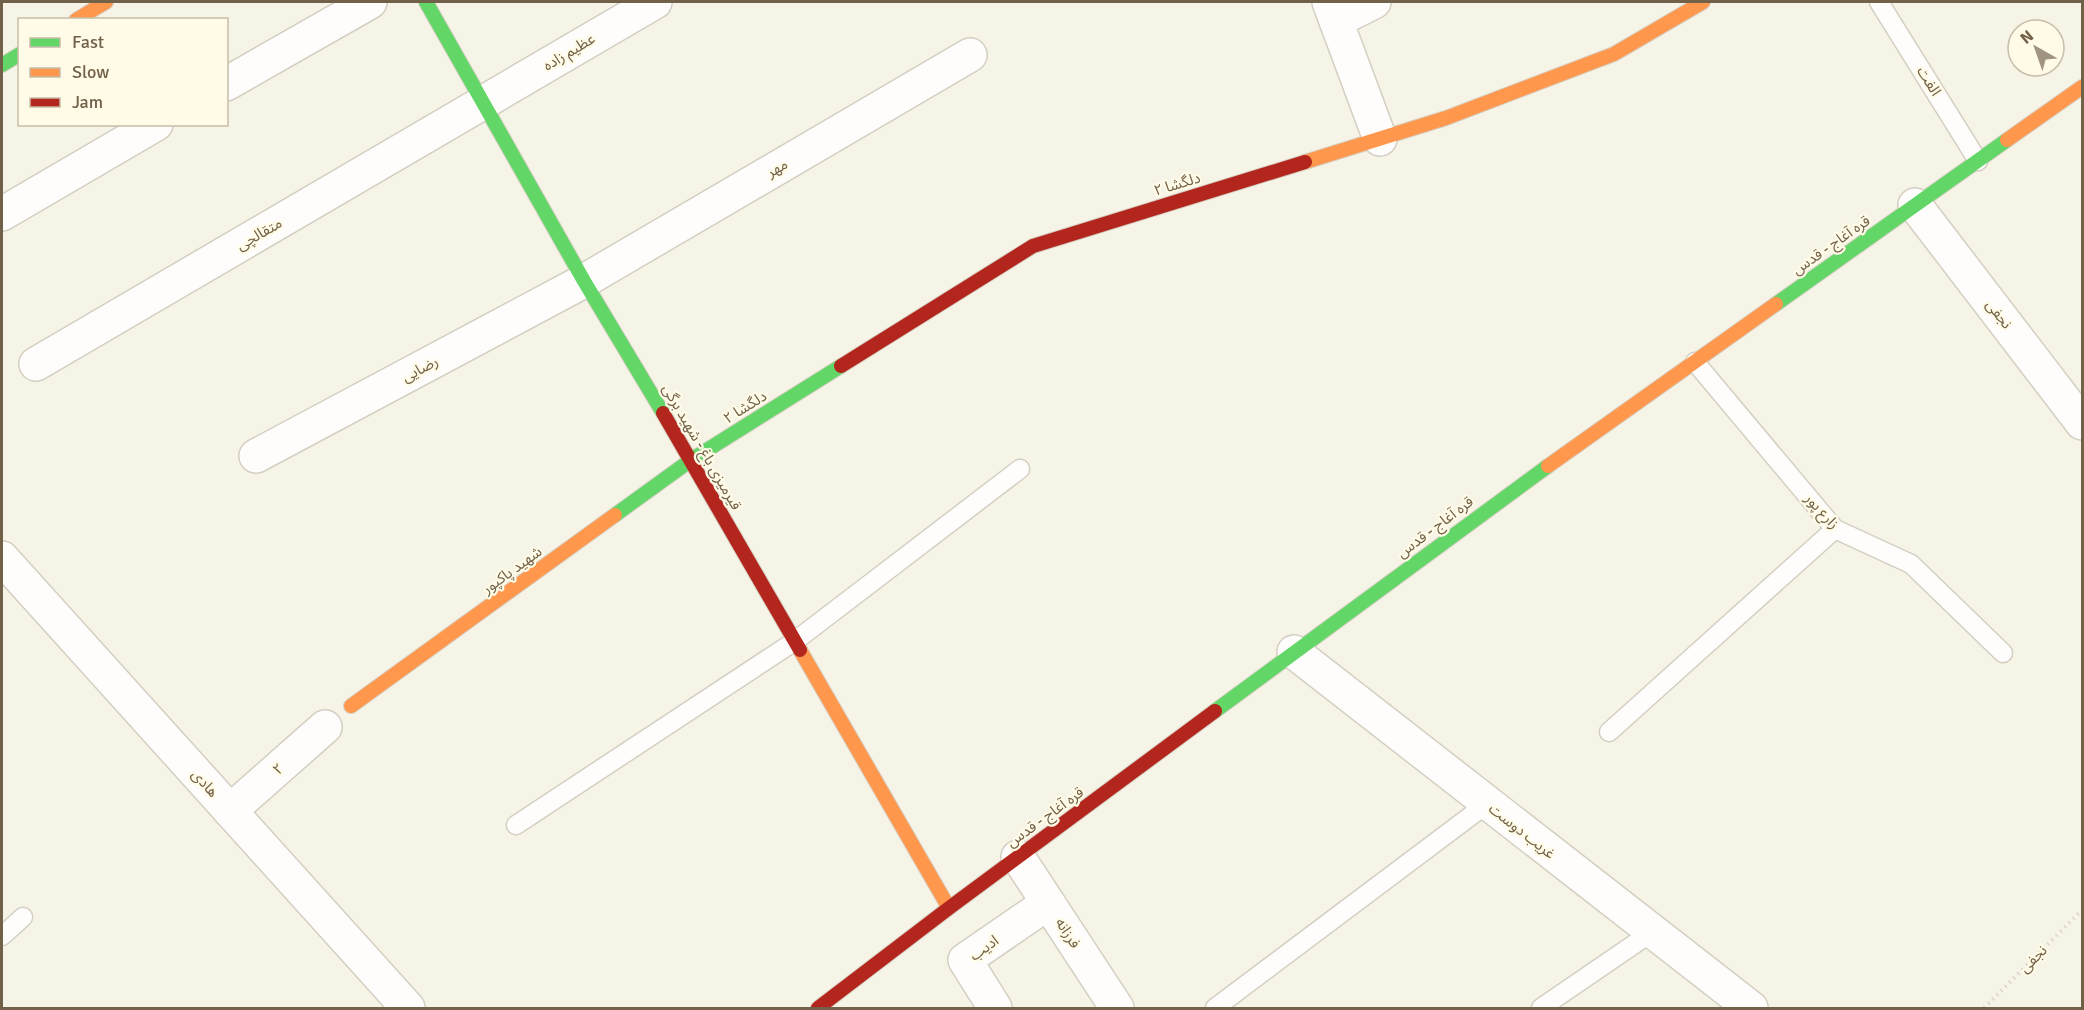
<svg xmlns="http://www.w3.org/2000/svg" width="2084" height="1010" font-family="Signika,'Noto Sans Arabic',sans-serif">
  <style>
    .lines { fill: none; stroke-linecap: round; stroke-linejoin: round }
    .lane-casing { stroke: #d4cfc2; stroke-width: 21 }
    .street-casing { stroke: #d4cfc2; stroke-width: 36 }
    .fast-casing { stroke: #d6d0c3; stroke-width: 16 }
    .slow-casing { stroke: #d6d0c3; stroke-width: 16 }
    .jam-casing { stroke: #d6d0c3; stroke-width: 16 }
    .path { stroke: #d9d4cc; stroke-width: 4; stroke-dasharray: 1.5 4.5; stroke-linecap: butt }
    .lane { stroke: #fefdfb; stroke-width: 18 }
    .street { stroke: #fefdfb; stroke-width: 33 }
    .fast { stroke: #63d668; stroke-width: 14 }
    .slow { stroke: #ff974d; stroke-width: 14 }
    .jam { stroke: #b3261e; stroke-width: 14 }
    .labels { text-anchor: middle; stroke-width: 4.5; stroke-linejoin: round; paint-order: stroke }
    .street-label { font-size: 15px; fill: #726149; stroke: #fffbe7 }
  </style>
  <rect width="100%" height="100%" fill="#f6f4e7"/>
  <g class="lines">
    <defs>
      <g id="lane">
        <path d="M 1879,2 L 1978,161"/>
        <path d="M 1695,362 L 1835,529 L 1911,564 L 2003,653"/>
        <path d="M 1609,732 L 1835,529"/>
        <path d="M 516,825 L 795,641 L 1020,469"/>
        <path d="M 2,936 L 23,917"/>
        <path d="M 1215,1008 L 1488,803"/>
        <path d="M 1541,1008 L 1652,932"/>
      </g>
      <g id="street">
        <path d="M 1329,2 L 1380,139"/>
        <path d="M 1336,21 L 1374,2"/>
        <path d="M 226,84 L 370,2"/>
        <path d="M 1915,205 L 2082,423"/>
        <path d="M 2,214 L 156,124"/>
        <path d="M 36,364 L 655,2"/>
        <path d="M 256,456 L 584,281 L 970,55"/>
        <path d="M 2,558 L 408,1008"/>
        <path d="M 1294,652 L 1751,1008"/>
        <path d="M 230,811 L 325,727"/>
        <path d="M 1018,857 L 1117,1008"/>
        <path d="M 995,1008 L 965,960 L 1048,903"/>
      </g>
      <g id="fast">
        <path d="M 426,2 L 584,281 L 663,413"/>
        <path d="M 2,65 L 20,54"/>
        <path d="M 1776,304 L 2007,140"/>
        <path d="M 615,515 L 691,460 L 841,366"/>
        <path d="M 1215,711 L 1548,466"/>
      </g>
      <g id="slow">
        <path d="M 76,20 L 106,2"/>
        <path d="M 2007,140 L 2082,87"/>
        <path d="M 1305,162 L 1446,118 L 1614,54 L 1703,2"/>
        <path d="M 1548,466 L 1776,304"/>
        <path d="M 800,650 L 949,908"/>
        <path d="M 351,706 L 615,515"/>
      </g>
      <g id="jam">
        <path d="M 841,366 L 1033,246 L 1305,162"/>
        <path d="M 663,413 L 800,650"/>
        <path d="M 818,1008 L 949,908 L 1215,711"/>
      </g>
    </defs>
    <use href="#lane" class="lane-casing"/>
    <use href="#street" class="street-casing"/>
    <use href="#fast" class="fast-casing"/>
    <use href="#slow" class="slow-casing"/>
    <use href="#jam" class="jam-casing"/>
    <path class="path" d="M 1984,1008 L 2082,910"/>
    <use href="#lane" class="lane"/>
    <use href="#street" class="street"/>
    <use href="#fast" class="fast"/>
    <use href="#slow" class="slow"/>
    <use href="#jam" class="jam"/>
  </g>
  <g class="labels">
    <g class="street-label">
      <text transform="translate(569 52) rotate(-31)" y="5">عظیم زاده</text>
      <text transform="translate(1929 81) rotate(58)" y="5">الفت</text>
      <text transform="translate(777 168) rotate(-30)" y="5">مهر</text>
      <text transform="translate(1177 184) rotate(-17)" y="5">دلگشا ۲</text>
      <text transform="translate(259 234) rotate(-30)" y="5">متقالچی</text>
      <text transform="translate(1831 245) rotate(-35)" y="5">قره آغاج - قدس</text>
      <text transform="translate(1999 314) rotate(52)" y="5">نجفی</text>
      <text transform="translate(420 369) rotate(-28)" y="5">رضایی</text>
      <text transform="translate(745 407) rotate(-32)" y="5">دلگشا ۲</text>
      <text transform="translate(702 447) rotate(60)" y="5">قیرمیزی باغ - شهید برگی</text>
      <text transform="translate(1822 511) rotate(47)" y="5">زارع پور</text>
      <text transform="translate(1435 527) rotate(-37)" y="5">قره آغاج - قدس</text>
      <text transform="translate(512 570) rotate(-36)" y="5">شهید پاکپور</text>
      <text transform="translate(278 769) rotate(-42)" y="5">۲</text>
      <text transform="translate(205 783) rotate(48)" y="5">هادی</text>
      <text transform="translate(1045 817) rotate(-36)" y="5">قره آغاج - قدس</text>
      <text transform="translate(1522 831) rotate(38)" y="5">غریب دوست</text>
      <text transform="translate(1068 933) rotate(57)" y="5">فرزانه</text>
      <text transform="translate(984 948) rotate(-36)" y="5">ادیب</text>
      <text transform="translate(2033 959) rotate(-45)" y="5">نجفی</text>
    </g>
  </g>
  <rect width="2084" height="1010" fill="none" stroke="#726149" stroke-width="6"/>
  <rect x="18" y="18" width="210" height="108" fill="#fffbe7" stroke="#c7bda8" stroke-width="1.5"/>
  <rect x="30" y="38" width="30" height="9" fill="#63d668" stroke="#c7bda8" stroke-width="1.5"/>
  <text x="72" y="48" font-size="18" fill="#726149">Fast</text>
  <rect x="30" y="68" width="30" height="9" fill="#ff974d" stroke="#c7bda8" stroke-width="1.5"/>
  <text x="72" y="78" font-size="18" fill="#726149">Slow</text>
  <rect x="30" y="98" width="30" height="9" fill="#b3261e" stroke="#c7bda8" stroke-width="1.5"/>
  <text x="72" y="108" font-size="18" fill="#726149">Jam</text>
  <g transform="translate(2036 48) rotate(320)"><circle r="28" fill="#fffbe7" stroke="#c7bda8" stroke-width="1.5"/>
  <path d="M0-4.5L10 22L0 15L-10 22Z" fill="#a09480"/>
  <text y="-9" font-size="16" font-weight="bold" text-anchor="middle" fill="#726149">N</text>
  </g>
</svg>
